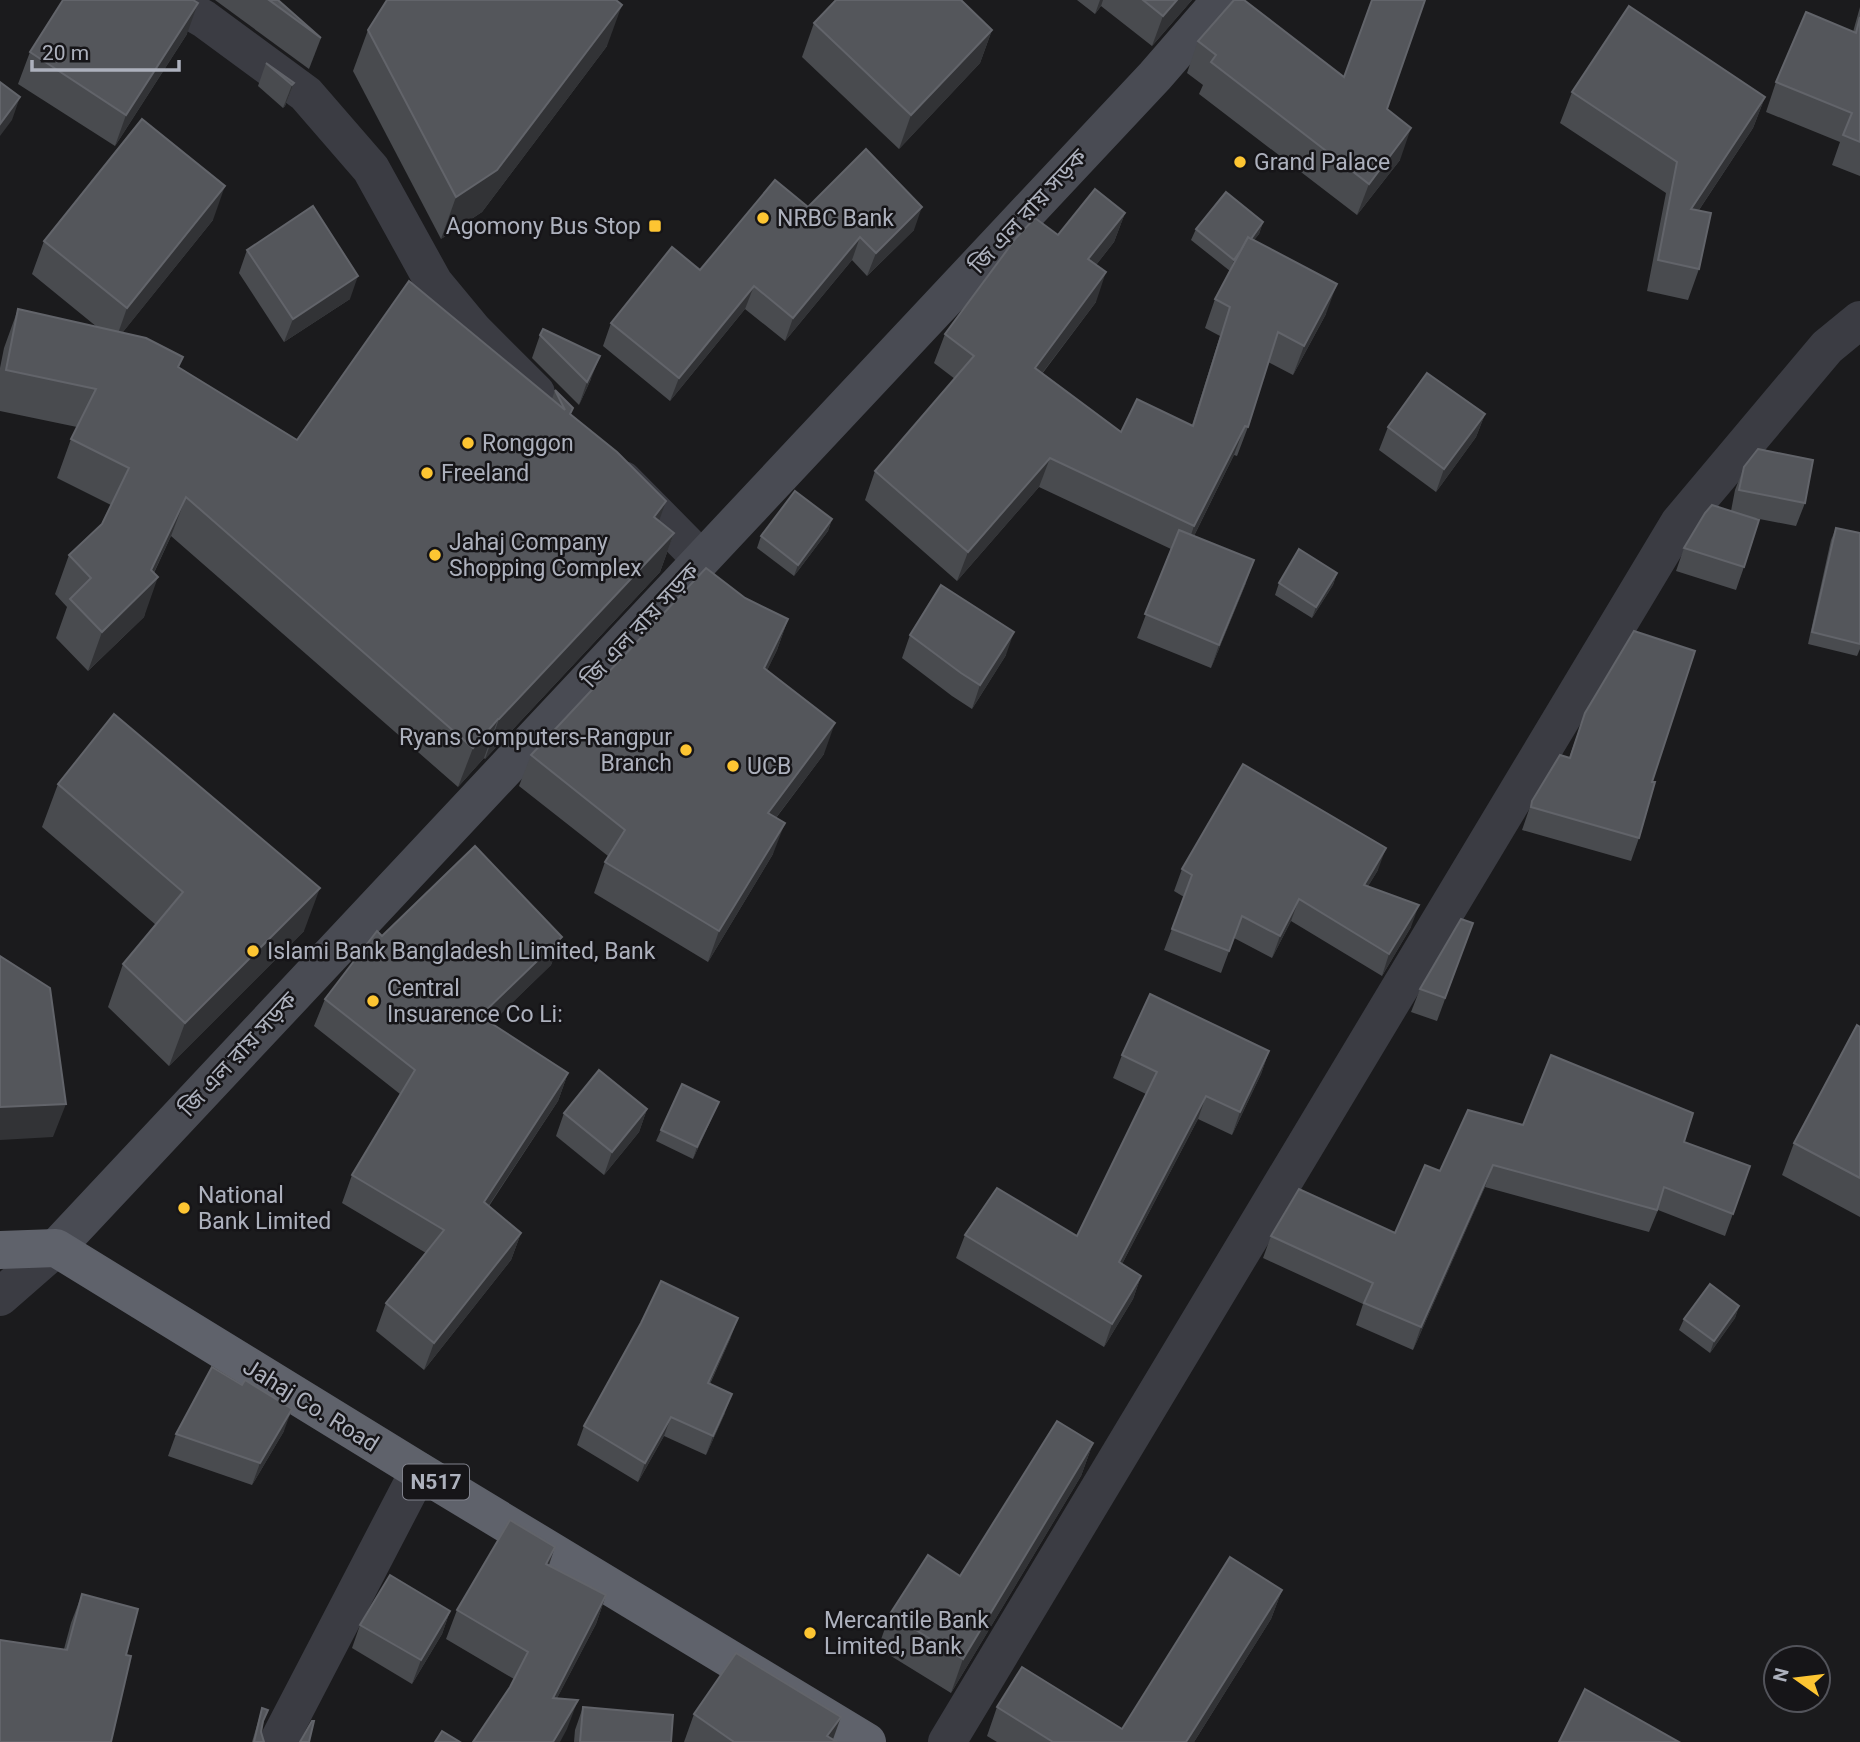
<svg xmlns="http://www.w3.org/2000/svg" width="1860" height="1742" font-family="Roboto,'Noto Sans Bengali',sans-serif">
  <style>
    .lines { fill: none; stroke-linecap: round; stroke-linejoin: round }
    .minor { stroke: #3b3c43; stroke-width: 38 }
    .tertiary { stroke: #3b3c43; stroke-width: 38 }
    .secondary { stroke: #494b53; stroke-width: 38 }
    .trunk { stroke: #5f626b; stroke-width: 38 }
    .wall { fill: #494b4f }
    .shaded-wall { fill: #323336 }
    .building { fill: #54565b; stroke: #62646a; stroke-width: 2 }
    .poi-dot { fill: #fdc532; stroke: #161518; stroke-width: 2.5 }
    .labels { text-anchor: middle; stroke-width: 5; stroke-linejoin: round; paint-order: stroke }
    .shield { fill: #161518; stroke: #80828c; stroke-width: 2 }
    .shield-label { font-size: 21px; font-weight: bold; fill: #adb1bd }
    .poi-label { font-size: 23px; fill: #adb1bd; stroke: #161518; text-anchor: start }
    .street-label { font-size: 23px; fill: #adb1bd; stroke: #161518 }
  </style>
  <rect width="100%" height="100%" fill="#1b1b1d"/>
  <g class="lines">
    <g class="minor">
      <path d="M 171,0 L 204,19 L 306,94 L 371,169 L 434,283 L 473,330 L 536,393"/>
      <path d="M 623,480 L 701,559"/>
      <path d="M 278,1742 L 419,1471"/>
      <path d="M 947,1742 L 1679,523 L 1827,347 L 1860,320"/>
    </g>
    <path class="tertiary" d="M 0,1297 L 56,1248"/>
    <path class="secondary" d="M 56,1248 L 1155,76 L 1221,0"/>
    <path class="trunk" d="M 0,1250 L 56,1248 L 419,1471 L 867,1742"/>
  </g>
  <g class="wall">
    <path d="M 215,0 L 278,0 L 321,38 L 309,69 Z"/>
    <path d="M 1077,0 L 1192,0 L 1152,46 L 1101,6 L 1095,14 Z"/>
    <path d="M 1860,7 L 1860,176 L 1832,165 L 1840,142 L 1766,112 L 1776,82 L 1853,32 Z"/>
    <path d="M 814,23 L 992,30 L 980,63 L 899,149 L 802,57 Z"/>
    <path d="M 368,30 L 607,46 L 482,212 L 441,239 L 353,71 Z"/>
    <path d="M 187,34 L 115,146 L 18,84 L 30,52 Z"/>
    <path d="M 1198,41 L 1387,109 L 1400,160 L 1357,215 L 1199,94 L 1203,85 L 1187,73 Z"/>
    <path d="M 266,63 L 294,83 L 285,106 L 283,108 L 258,86 Z"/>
    <path d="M 1572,92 L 1765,97 L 1753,128 L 1699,210 L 1699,269 L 1688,300 L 1647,291 L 1666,193 L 1560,123 Z"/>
    <path d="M 808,207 L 914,230 L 867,276 L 852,260 L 785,341 L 745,309 L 670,401 L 603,346 L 611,323 Z"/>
    <path d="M 1125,213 L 1114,242 L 1096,265 L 1096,302 L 1042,374 L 1121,432 L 1192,425 L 1220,336 L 1205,328 L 1215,299 L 1230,271 L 1191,240 L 1196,229 L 1263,222 L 1259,234 L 1254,240 L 1326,314 L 1293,375 L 1268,362 L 1248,427 L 1237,456 L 1234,455 L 1194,536 L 1246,583 L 1211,668 L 1137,638 L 1171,549 L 1039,487 L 957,581 L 865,500 L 875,471 L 955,379 L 934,363 L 945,334 L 1058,235 Z"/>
    <path d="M 213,220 L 122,333 L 297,440 L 552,399 L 555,390 L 571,414 L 659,521 L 674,533 L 660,572 L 485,759 L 484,758 L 458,787 L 171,536 L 154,573 L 144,617 L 88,671 L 56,638 L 67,607 L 55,594 L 69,555 L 102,524 L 111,505 L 57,478 L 71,439 L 77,427 L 0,411 L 0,368 L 4,348 L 18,309 L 97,327 L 32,274 L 44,241 Z"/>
    <path d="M 247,250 L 350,299 L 284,342 L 239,273 Z"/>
    <path d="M 540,335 L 591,379 L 579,405 L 532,358 Z"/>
    <path d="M 1485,414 L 1476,437 L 1436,492 L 1379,450 L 1388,427 Z"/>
    <path d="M 1744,467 L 1805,503 L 1796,526 L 1749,517 L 1744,567 L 1736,590 L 1676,571 L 1684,548 L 1731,511 L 1735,490 Z"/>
    <path d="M 832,519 L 828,531 L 794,576 L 757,548 L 761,536 Z"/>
    <path d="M 1836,528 L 1860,533 L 1860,649 L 1857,656 L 1808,644 L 1831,540 Z"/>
    <path d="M 1337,573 L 1333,585 L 1312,618 L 1275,595 L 1279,583 Z"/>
    <path d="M 745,598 L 788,619 L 777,650 L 767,670 L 824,754 L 776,818 L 773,854 L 708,962 L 594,893 L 605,862 L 608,856 L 519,786 L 531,755 Z"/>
    <path d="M 910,635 L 1006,655 L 972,709 L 952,696 L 902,658 Z"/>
    <path d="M 1585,713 L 1652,782 L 1639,838 L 1631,861 L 1522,830 L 1532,801 L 1569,758 Z"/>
    <path d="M 58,784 L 304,931 L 169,1066 L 108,1007 L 123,964 L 156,925 L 42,827 Z"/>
    <path d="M 1182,869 L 1378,870 L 1368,886 L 1411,927 L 1382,976 L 1291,921 L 1272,958 L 1234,938 L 1221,973 L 1164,950 L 1184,897 L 1174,891 Z"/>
    <path d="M 1473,923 L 1437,1021 L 1411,1012 L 1420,989 Z"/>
    <path d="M 382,936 L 562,937 L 551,965 L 491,1023 L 568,1073 L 558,1101 L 489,1206 L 521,1233 L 511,1260 L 424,1370 L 376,1331 L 386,1303 L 426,1253 L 342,1203 L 352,1175 L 400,1094 L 314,1026 L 325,999 Z"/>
    <path d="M 1860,1027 L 1860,1217 L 1782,1175 L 1794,1143 Z"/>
    <path d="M 1269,1051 L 1261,1074 L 1232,1135 L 1198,1119 L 1122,1264 L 1141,1276 L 1133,1299 L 1104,1347 L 956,1258 L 965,1235 L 1077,1236 L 1146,1094 L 1113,1078 L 1122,1055 Z"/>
    <path d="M 647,1109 L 639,1132 L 604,1175 L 556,1136 L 564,1113 Z"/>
    <path d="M 714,1113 L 693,1159 L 656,1141 L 661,1130 Z"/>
    <path d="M 1523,1125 L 1684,1142 L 1750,1166 L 1725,1236 L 1658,1210 L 1649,1232 L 1485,1187 L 1413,1350 L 1356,1325 L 1363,1304 L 1263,1258 L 1271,1236 L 1395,1233 L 1440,1171 Z"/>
    <path d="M 1739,1306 L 1735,1318 L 1710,1353 L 1679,1330 L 1684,1319 Z"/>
    <path d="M 731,1337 L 710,1384 L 725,1413 L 706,1455 L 664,1436 L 638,1482 L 577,1445 L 584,1426 Z"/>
    <path d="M 284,1431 L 252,1485 L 168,1456 L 176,1434 Z"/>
    <path d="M 1093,1443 L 1081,1476 L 951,1693 L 878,1648 L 890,1614 L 960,1576 Z"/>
    <path d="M 555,1547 L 549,1565 L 606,1595 L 596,1624 L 557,1698 L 567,1729 L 510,1687 L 514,1679 L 446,1639 L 457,1610 Z"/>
    <path d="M 1282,1590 L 1271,1619 L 1194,1742 L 997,1742 L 987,1736 L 997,1707 L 1122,1729 Z"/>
    <path d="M 82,1594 L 126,1655 L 64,1649 L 71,1623 Z"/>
    <path d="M 450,1611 L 442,1634 L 412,1684 L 352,1648 L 360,1625 Z"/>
    <path d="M 583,1707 L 671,1742 L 574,1742 L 575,1730 Z"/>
    <path d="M 262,1708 L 264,1721 L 261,1732 L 264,1742 L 252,1742 Z"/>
    <path d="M 694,1714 L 833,1739 L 837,1742 L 684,1742 Z"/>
  </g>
  <g class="shaded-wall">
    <path d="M 1100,0 L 1103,0 L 1101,6 L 1095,14 Z"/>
    <path d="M 1177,0 L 1192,0 L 1152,46 L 1163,16 Z"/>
    <path d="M 198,3 L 187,34 L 115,146 L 126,115 Z"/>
    <path d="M 622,5 L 607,46 L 482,212 L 441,239 L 456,197 Z"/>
    <path d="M 992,30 L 980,63 L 899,149 L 911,115 Z"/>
    <path d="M 294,83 L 285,106 L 283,108 L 292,85 Z"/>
    <path d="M 20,97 L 12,120 L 0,136 L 0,124 Z"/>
    <path d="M 1765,97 L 1753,128 L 1679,240 L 1691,209 Z"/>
    <path d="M 1411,128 L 1400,160 L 1357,215 L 1369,184 Z"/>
    <path d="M 225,186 L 213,220 L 115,342 L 127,308 Z"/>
    <path d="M 922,207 L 914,230 L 867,276 L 876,253 Z"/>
    <path d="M 1125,213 L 1114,242 L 1078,288 L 1088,259 Z"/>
    <path d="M 1263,222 L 1259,234 L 1230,271 L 1234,260 Z"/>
    <path d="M 860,237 L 852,260 L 785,341 L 793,318 Z"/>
    <path d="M 1106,272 L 1096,302 L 1024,397 L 1035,368 Z"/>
    <path d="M 358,276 L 350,299 L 284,342 L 293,319 Z"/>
    <path d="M 1337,284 L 1326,314 L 1293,375 L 1304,346 Z"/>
    <path d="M 754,286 L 745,309 L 670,401 L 679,378 Z"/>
    <path d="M 600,356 L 591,379 L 579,405 L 587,382 Z"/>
    <path d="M 1485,414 L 1476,437 L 1436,492 L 1444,469 Z"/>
    <path d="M 1245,426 L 1234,455 L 1184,556 L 1194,526 Z"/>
    <path d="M 1050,458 L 1039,487 L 957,581 L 968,552 Z"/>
    <path d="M 186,497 L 171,536 L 146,589 L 158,577 L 144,617 L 88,671 L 102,632 L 151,570 Z"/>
    <path d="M 666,501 L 652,541 L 654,517 Z"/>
    <path d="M 832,519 L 828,531 L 794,576 L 798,565 Z"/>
    <path d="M 674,533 L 660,572 L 485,759 L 499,719 Z"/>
    <path d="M 1254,560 L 1246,583 L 1211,668 L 1219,645 Z"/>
    <path d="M 1337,573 L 1333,585 L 1312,618 L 1316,607 Z"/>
    <path d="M 788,619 L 777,650 L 753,699 L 764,668 Z"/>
    <path d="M 1014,632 L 1006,655 L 972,709 L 980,685 Z"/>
    <path d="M 498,719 L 484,758 L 458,787 L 473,748 Z"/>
    <path d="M 835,723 L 824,754 L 756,844 L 768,813 Z"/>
    <path d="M 785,823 L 773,854 L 708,962 L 719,931 Z"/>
    <path d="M 1386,848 L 1378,870 L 1356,906 L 1364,885 Z"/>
    <path d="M 320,888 L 304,931 L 169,1066 L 185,1023 Z"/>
    <path d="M 1299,899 L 1291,921 L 1272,958 L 1280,936 Z"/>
    <path d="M 1419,905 L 1411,927 L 1382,976 L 1389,954 Z"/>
    <path d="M 562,937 L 551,965 L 470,1044 L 480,1016 Z"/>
    <path d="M 1269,1051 L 1261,1074 L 1232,1135 L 1240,1112 Z"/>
    <path d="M 568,1073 L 558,1101 L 473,1229 L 484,1202 Z"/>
    <path d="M 1206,1096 L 1198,1119 L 1111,1285 L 1119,1262 Z"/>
    <path d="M 719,1102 L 714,1113 L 693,1159 L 697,1147 Z"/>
    <path d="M 66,1104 L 53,1137 L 0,1140 L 0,1107 Z"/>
    <path d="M 647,1109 L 639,1132 L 604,1175 L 612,1152 Z"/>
    <path d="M 1493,1165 L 1485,1187 L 1413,1350 L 1421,1327 Z"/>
    <path d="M 521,1233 L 511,1260 L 424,1370 L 434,1343 Z"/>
    <path d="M 1141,1276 L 1133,1299 L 1104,1347 L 1112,1324 Z"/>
    <path d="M 1739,1306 L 1735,1318 L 1710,1353 L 1714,1341 Z"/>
    <path d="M 738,1318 L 731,1337 L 701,1402 L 708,1383 Z"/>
    <path d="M 732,1394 L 725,1413 L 706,1455 L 713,1436 Z"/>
    <path d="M 292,1409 L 284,1431 L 252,1485 L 260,1463 Z"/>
    <path d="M 671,1417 L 664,1436 L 638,1482 L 645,1463 Z"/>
    <path d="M 1093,1443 L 1081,1476 L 951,1693 L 963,1659 Z"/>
    <path d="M 555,1547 L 545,1576 L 546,1564 Z"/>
    <path d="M 1282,1590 L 1271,1619 L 1194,1742 L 1186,1742 Z"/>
    <path d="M 606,1595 L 596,1624 L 542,1727 L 553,1698 Z"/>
    <path d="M 450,1611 L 442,1634 L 412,1684 L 421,1660 Z"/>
    <path d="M 578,1700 L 567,1729 L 560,1742 L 553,1742 Z"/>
    <path d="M 841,1717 L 832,1742 L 827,1736 Z"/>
  </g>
  <g class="building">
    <path d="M 63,0 L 193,0 L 198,3 L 126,115 L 30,52 Z"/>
    <path d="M 269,0 L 278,0 L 321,38 Z"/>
    <path d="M 387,0 L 616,0 L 622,5 L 497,170 L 456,197 L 368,30 Z"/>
    <path d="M 836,0 L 961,0 L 992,30 L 911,115 L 814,23 Z"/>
    <path d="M 1143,0 L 1177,0 L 1163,16 Z"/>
    <path d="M 1234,0 L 1244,0 L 1344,77 L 1372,0 L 1425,0 L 1387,109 L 1411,128 L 1369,184 L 1211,62 L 1216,55 L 1198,41 Z"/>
    <path d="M 1629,6 L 1765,97 L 1691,209 L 1711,213 L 1699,269 L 1658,260 L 1677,162 L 1572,92 Z"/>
    <path d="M 1806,12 L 1856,33 L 1860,17 L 1860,142 L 1843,135 L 1852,113 L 1776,82 Z"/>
    <path d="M 266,63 L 294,83 L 292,85 Z"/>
    <path d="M 0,82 L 20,97 L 0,124 Z"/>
    <path d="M 142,119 L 225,186 L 127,308 L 44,241 Z"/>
    <path d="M 866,149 L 922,207 L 876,253 L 860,237 L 793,318 L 754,286 L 679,378 L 611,323 L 672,247 L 700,270 L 775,180 L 808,207 Z"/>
    <path d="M 1095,189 L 1125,213 L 1088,259 L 1106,272 L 1035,368 L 1121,432 L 1137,399 L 1193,426 L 1230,307 L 1215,299 L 1248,237 L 1337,284 L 1304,346 L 1278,332 L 1248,427 L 1245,426 L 1194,526 L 1050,458 L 968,552 L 875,471 L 974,356 L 945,334 L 1016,238 L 1035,218 L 1058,235 Z"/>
    <path d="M 1226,192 L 1263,222 L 1251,239 L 1248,237 L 1241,250 L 1234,260 L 1196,229 Z"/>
    <path d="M 313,206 L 358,276 L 293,319 L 247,250 Z"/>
    <path d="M 409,281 L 565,410 L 555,390 L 573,408 L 570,414 L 617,452 L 666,501 L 654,517 L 674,533 L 499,719 L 498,719 L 473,748 L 186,497 L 151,570 L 158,577 L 102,632 L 70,599 L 91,578 L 69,555 L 102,524 L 129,468 L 71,439 L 96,389 L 6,370 L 18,309 L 146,338 L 183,357 L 178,367 L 297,440 Z"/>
    <path d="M 543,329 L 600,356 L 587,382 L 540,335 Z"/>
    <path d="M 1427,373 L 1485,414 L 1444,469 L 1388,427 Z"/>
    <path d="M 1758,449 L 1813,460 L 1805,503 L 1739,490 L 1744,467 Z"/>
    <path d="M 795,491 L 832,519 L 798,565 L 761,536 Z"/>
    <path d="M 1712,505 L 1759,520 L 1744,567 L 1684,548 L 1705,513 Z"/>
    <path d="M 1836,528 L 1860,533 L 1860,644 L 1812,632 Z"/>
    <path d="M 1179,530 L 1254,560 L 1219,645 L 1145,614 Z"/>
    <path d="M 1299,549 L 1337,573 L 1316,607 L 1279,583 Z"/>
    <path d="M 706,568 L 745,598 L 788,619 L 764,668 L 835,723 L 768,813 L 785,823 L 719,931 L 605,862 L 625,830 L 531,755 Z"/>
    <path d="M 941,585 L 1014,632 L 980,685 L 961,673 L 910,635 Z"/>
    <path d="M 1634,631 L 1695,651 L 1652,782 L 1655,782 L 1639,838 L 1531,807 L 1532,801 L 1560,755 L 1570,758 L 1585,713 Z"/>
    <path d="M 114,714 L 320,888 L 185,1023 L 123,964 L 183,892 L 58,784 Z"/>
    <path d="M 1243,764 L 1386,848 L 1364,885 L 1419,905 L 1389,954 L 1299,899 L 1280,936 L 1242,916 L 1229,951 L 1172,929 L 1192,875 L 1182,869 Z"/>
    <path d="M 475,846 L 562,937 L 480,1016 L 568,1073 L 484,1202 L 521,1233 L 434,1343 L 386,1303 L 444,1230 L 352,1175 L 415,1070 L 325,999 L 377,931 L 382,936 Z"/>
    <path d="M 1461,919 L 1473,923 L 1445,998 L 1420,989 Z"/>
    <path d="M 0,956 L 50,988 L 66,1104 L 0,1107 Z"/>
    <path d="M 1150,994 L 1269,1051 L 1240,1112 L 1206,1096 L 1119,1262 L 1141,1276 L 1112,1324 L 965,1235 L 997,1188 L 1077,1236 L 1157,1072 L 1122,1055 Z"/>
    <path d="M 1857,1025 L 1860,1027 L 1860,1178 L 1794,1143 Z"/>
    <path d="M 1551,1055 L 1693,1113 L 1684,1142 L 1750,1166 L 1733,1214 L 1664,1187 L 1657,1210 L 1493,1165 L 1421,1327 L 1364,1303 L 1373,1283 L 1271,1236 L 1299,1189 L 1395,1233 L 1425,1165 L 1440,1171 L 1468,1110 L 1523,1125 Z"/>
    <path d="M 599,1070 L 647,1109 L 612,1152 L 564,1113 Z"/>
    <path d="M 682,1084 L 719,1102 L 697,1147 L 661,1130 Z"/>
    <path d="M 661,1281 L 738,1318 L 708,1383 L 732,1394 L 713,1436 L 671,1417 L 645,1463 L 584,1426 L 641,1323 Z"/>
    <path d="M 1710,1284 L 1739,1306 L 1714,1341 L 1684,1319 Z"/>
    <path d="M 212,1367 L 242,1385 L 245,1380 L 292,1409 L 260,1463 L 176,1434 Z"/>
    <path d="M 1057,1421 L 1093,1443 L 963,1659 L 890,1614 L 928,1555 L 960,1576 Z"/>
    <path d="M 510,1520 L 555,1547 L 546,1564 L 606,1595 L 553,1698 L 578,1700 L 553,1742 L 473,1742 L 510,1687 L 528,1652 L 457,1610 Z"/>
    <path d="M 1230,1557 L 1282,1590 L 1186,1742 L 1053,1742 L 997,1707 L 1022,1667 L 1122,1729 Z"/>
    <path d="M 390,1575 L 450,1611 L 421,1660 L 360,1625 Z"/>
    <path d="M 82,1594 L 138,1609 L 126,1655 L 131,1656 L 111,1742 L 0,1742 L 0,1640 L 67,1650 Z"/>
    <path d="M 736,1653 L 841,1717 L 827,1736 L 837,1742 L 734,1742 L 694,1714 Z"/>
    <path d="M 1585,1689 L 1679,1742 L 1559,1742 Z"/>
    <path d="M 583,1707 L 673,1715 L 671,1742 L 580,1742 Z"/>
    <path d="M 262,1708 L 268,1710 L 263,1721 L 261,1732 L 264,1742 L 254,1742 Z"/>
    <path d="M 312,1721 L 314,1721 L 309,1742 L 300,1742 Z"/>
    <path d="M 442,1731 L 460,1742 L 435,1742 Z"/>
  </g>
  <g class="poi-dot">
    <circle cx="1240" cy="162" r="7"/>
    <circle cx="763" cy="218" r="7"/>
    <rect x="648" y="219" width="14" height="14" rx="3.5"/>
    <circle cx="468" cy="443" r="7"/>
    <circle cx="427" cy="473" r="7"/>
    <circle cx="435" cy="555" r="7"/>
    <circle cx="686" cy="750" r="7"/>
    <circle cx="733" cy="766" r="7"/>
    <circle cx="253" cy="951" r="7"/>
    <circle cx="373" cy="1001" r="7"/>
    <circle cx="184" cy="1208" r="7"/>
    <circle cx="810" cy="1633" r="7"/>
  </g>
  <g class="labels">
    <rect class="shield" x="403" y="1464.5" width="66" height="35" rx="5"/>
    <g class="shield-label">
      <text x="436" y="1489">N517</text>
    </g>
    <g class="poi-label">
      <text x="1254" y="170">Grand Palace</text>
      <text x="777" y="226">NRBC Bank</text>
      <text x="641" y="234" text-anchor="end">Agomony Bus Stop</text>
      <text x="482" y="451">Ronggon</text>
      <text x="441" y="481">Freeland</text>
      <text x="449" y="550">Jahaj Company<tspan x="449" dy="26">Shopping Complex</tspan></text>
      <text x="672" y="745" text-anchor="end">Ryans Computers-Rangpur<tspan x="672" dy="26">Branch</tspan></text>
      <text x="747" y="774">UCB</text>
      <text x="267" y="959">Islami Bank Bangladesh Limited, Bank</text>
      <text x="387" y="996">Central<tspan x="387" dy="26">Insuarence Co Li:</tspan></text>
      <text x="198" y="1203">National<tspan x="198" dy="26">Bank Limited</tspan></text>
      <text x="824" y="1628">Mercantile Bank<tspan x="824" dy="26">Limited, Bank</tspan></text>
    </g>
    <g class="street-label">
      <text transform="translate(1028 211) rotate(-47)" y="8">জি এল রায় সড়ক</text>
      <text transform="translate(640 625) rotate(-47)" y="8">জি এল রায় সড়ক</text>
      <text transform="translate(238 1054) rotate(-47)" y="8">জি এল রায় সড়ক</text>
      <text transform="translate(311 1405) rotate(32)" y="8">Jahaj Co. Road</text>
    </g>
  </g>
  <g transform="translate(1797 1679) rotate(284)"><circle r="33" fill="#161518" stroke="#52535a" stroke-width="2"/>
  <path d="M0-5L12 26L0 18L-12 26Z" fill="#fdc532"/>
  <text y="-10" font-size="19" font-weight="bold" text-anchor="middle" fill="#adb1bd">N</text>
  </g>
  <path d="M32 60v10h147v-10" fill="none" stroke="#adb1bd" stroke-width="3.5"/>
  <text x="42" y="60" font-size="21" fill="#adb1bd" stroke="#161518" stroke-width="5" paint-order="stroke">20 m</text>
</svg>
